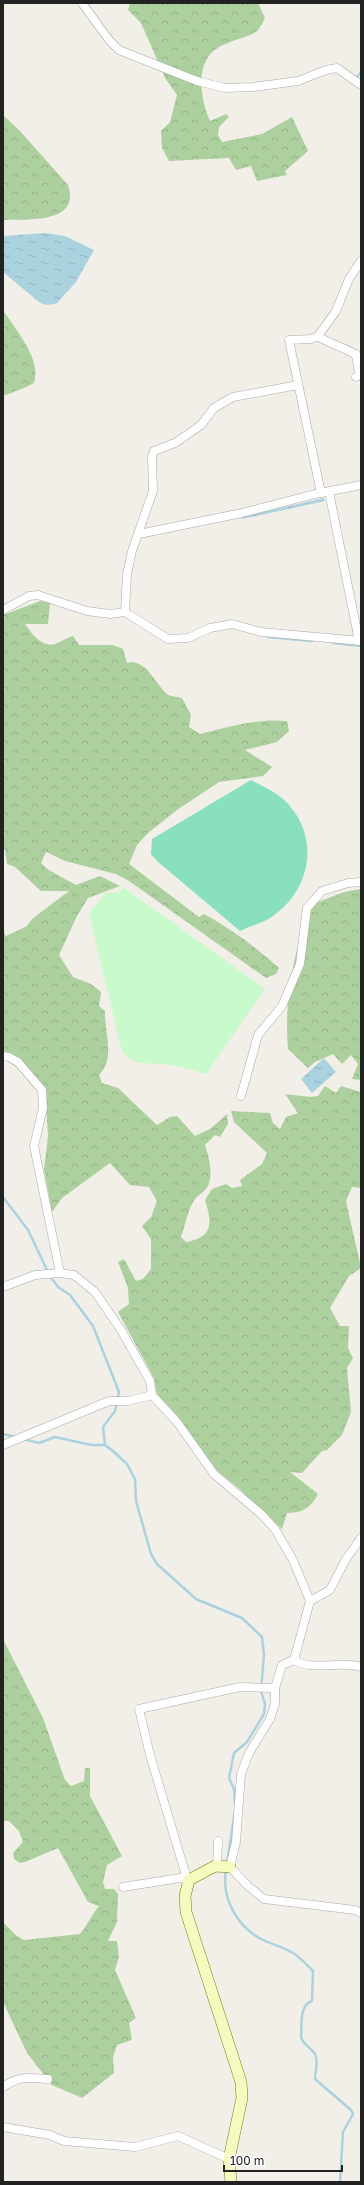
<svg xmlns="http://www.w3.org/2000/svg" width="364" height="2185" font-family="'Golos Text',sans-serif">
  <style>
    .forest { fill: url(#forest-crowns) }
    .park { fill: #c8facc }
    .pitch { fill: #88e0be }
    .water { fill: url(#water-ripples) }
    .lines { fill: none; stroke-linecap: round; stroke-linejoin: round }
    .stream { stroke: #aad3df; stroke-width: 2.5 }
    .street-casing { stroke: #a9a9a9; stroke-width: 9 }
    .secondary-casing { stroke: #707d05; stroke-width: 12 }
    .street { stroke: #fff; stroke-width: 8 }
    .secondary { stroke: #f7fabf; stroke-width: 11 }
  </style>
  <defs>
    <pattern id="forest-crowns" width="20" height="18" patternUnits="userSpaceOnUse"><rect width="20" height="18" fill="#add19e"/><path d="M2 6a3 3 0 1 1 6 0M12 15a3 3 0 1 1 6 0" fill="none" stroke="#95b388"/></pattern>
    <pattern id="water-ripples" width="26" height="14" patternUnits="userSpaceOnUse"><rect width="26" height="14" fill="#aad3df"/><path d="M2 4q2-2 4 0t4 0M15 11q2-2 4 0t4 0" fill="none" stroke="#92b5bf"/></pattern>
  </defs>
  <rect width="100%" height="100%" fill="#f2efe9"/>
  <g class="forest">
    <path d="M 130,3 L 258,3 L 265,18 C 263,22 260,28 257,31 C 250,37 229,41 219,47 C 194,61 200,99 210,121 L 226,114 L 229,117 L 219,127 L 218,135 L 222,142 L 262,134 L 292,117 L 308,151 L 285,171 L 287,175 L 257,181 L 251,166 L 236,170 L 229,158 L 169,161 L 162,148 L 161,131 L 170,122 L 177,95 L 165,78 L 141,23 L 128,10 Z"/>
    <path d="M 3,115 L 20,131 L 68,185 C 81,224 28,219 3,220 Z"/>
    <path d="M 3,310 C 15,329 42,359 34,383 L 24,388 L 3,396 Z"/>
    <path d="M 40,601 L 50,603 L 48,624 L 25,624 C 31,633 42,648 55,644 C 61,642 66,638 73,636 L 79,645 L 113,645 L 123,649 L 127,663 C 146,658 155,684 167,694 C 171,697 178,697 182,698 L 191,715 L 189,727 L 200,734 C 228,727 258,718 287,721 L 289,731 L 277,742 L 245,750 L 272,767 L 263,776 L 219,782 L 177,810 L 148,833 L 137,845 L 129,864 L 199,917 L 204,914 C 231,929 256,947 279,968 L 276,974 L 266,978 L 129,881 L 116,874 L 65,861 L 46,852 L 41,863 L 47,869 L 76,885 L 100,876 L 120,886 L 88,898 L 77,916 L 59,955 L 73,977 L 91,984 L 101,992 L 99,1006 L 105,1011 C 104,1032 116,1058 99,1075 L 102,1083 L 118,1088 L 157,1125 L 170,1117 L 177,1116 L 195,1136 L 210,1129 L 227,1114 L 228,1124 L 220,1137 L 215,1135 L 205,1145 C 209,1157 215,1179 205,1190 C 200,1195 195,1197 192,1204 C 187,1214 185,1226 181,1237 L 186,1242 C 214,1237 212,1222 205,1200 L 212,1189 L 226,1184 L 232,1188 L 242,1186 L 240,1180 L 262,1164 L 267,1153 L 234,1122 L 231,1111 L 270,1113 L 273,1123 L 280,1129 L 286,1117 L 298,1113 L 285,1094 L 311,1097 L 318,1096 L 325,1086 L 336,1093 L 341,1086 L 361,1092 L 361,1188 L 352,1187 L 346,1201 L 361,1268 L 349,1276 L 330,1308 L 340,1326 L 349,1326 L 348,1348 L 353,1358 L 347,1368 L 351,1412 L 342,1435 L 327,1450 L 322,1451 L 302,1473 L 290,1472 L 318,1494 C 311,1508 302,1513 287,1513 L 282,1529 L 251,1502 L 242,1491 L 214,1468 L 157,1394 L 154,1378 L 118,1312 L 129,1304 L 128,1288 L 118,1262 L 124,1259 L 136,1281 L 143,1279 L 151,1269 L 151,1239 L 142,1226 L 151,1217 L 157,1201 L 149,1187 L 130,1185 L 110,1163 L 62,1198 L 52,1212 L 44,1169 L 48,1136 L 46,1105 L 34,1079 L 3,1058 L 3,930 L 6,936 L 27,926 L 32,919 L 69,891 L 41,891 L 15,867 L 7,864 L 5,850 L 3,848 L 3,615 Z"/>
    <path d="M 361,889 L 361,1080 L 352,1079 L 358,1064 L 351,1055 L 342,1064 L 333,1054 L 315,1062 L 308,1068 L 288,1049 C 284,1001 293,948 313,904 L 344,892 Z"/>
    <path d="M 3,1639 L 43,1718 L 65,1780 L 71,1786 L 84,1781 L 85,1768 L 90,1768 L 90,1796 L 122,1856 L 107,1865 L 103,1882 L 105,1889 L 114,1889 L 118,1894 L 117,1922 L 108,1941 L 117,1941 L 119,1957 L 115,1970 L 136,2018 L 129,2023 L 132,2040 L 117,2045 L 113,2057 L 114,2073 L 82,2098 L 52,2085 L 27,2053 L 10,2017 L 3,2001 L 3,1922 L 17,1936 L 24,1940 L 80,1934 C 88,1925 91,1915 99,1906 L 88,1902 L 58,1848 L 25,1862 L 20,1863 L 14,1859 L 13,1853 L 23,1842 L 19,1831 L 9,1821 L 3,1821 Z"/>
  </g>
  <path class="park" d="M 123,887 L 265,989 L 206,1074 C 194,1071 181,1066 169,1065 C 150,1062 135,1067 122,1052 L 89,913 L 106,893 L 120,892 Z"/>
  <path class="pitch" d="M 251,780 C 264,787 280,794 289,805 C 320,840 310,890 273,916 C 264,923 250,926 240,931 L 158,862 L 151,854 L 152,839 Z"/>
  <g class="water">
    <path d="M 46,233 L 65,236 L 94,250 L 76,282 L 56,304 L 46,305 L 39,302 L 3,272 L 3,236 Z"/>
    <path d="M 324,498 L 325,501 L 242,519 L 242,517 Z"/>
    <path d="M 324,1058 L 336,1072 L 312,1093 L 301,1079 Z"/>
  </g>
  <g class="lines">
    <g class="stream">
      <path d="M 357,77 L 361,72"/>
      <path d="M 345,345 L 358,352"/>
      <path d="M 268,637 L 312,641"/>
      <path d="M 333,643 L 361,646"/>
      <path d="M 3,1197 L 28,1230 L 48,1272"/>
      <path d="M 50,1276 L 58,1287 L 70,1295 L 93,1326 L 119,1392 L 115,1411 L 103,1427 L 105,1445"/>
      <path d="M 3,1434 L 16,1437"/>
      <path d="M 23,1439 L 39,1443 L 55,1437 L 91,1445 L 105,1445 L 113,1451 L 127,1464 L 135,1479 L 136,1501 L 151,1554 L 157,1564 L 196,1599 L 242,1618 L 262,1637 L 264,1654 L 261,1691 L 265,1704 L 264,1714 L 247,1742 L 234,1753 L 229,1778 L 234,1789 L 235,1804"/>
      <path d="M 227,1863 L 235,1811"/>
      <path d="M 226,1870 C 221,1898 237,1926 261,1939 C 271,1944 283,1947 293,1953 C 300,1957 307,1965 313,1971 L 312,2001 C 299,2005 302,2026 301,2037 C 303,2045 311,2047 315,2054 C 319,2061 315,2071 315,2079 L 351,2110 L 353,2114 L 343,2132 L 340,2182"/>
    </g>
    <defs>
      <g id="street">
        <path d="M 82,3 L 109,40 L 119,50 L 197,81 L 225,88 L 253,87 L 298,81 L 326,70 L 337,68 L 361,85"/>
        <path d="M 318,336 C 332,346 348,347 361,359"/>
        <path d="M 356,377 L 358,376 L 359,374 L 356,354"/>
        <path d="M 329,492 L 359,641"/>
        <path d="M 321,493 L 289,340 L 311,339 L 318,336 L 336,311 L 349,279 L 361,261"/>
        <path d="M 139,534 L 242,513 L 315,494 L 361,485"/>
        <path d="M 3,610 L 29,596 L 38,595 L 87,611 L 110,614 L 125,612 L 168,639 L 188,638 L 210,628 L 232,624 L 261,632 L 361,641"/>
        <path d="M 125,612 L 127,574 L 132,551 L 153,491 L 152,457 L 154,451 L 175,443 L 201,425 L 214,408 L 233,397 L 298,385"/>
        <path d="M 3,1056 L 9,1057 L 18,1062 L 42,1090 L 43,1108 L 34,1146 L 60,1273"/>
        <path d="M 241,1096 L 258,1035 L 282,1006 L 300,964 L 307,908 L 322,891 L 348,883 L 361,882"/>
        <path d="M 3,1287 L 35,1275 L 60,1273 L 74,1275 L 95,1292 L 121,1330 L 150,1381 L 152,1395 L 177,1422 L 214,1474 L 261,1514 L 275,1529 L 293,1560 L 310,1601 L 294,1660"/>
        <path d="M 3,1445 L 109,1401 L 128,1401 L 152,1395"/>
        <path d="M 310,1601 L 330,1590 L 346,1559 L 361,1538"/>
        <path d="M 294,1660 L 282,1665 L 275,1688 L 275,1704 L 270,1719 L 249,1753 L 241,1774 L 236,1842 L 230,1867 L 248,1886 L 264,1899 L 355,1910 L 361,1913"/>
        <path d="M 294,1660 C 314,1672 339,1660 361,1667"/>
        <path d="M 217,1866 L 218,1841"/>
        <path d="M 187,1879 L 150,1755 L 139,1709 L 240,1687 L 275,1688"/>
        <path d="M 123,1887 L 180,1878 L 189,1880"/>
        <path d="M 3,2087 C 20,2075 29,2078 48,2079"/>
        <path d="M 3,2127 L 50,2135 L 64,2141 L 135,2147 L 178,2136 L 229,2159"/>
      </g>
      <path id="secondary" d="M 230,1867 L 215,1866 L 189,1880 L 185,1896 L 186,1912 L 241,2082 L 242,2098 L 229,2159 L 231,2182"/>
    </defs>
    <use href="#street" class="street-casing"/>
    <use href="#secondary" class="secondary-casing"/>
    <use href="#street" class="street"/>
    <use href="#secondary" class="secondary"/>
  </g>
  <rect width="364" height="2185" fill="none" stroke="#222222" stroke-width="8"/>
  <path d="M224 2165v6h118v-6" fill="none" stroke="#222222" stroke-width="2"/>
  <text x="230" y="2165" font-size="12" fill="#222222" stroke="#ffffff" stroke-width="3" paint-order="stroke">100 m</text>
</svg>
